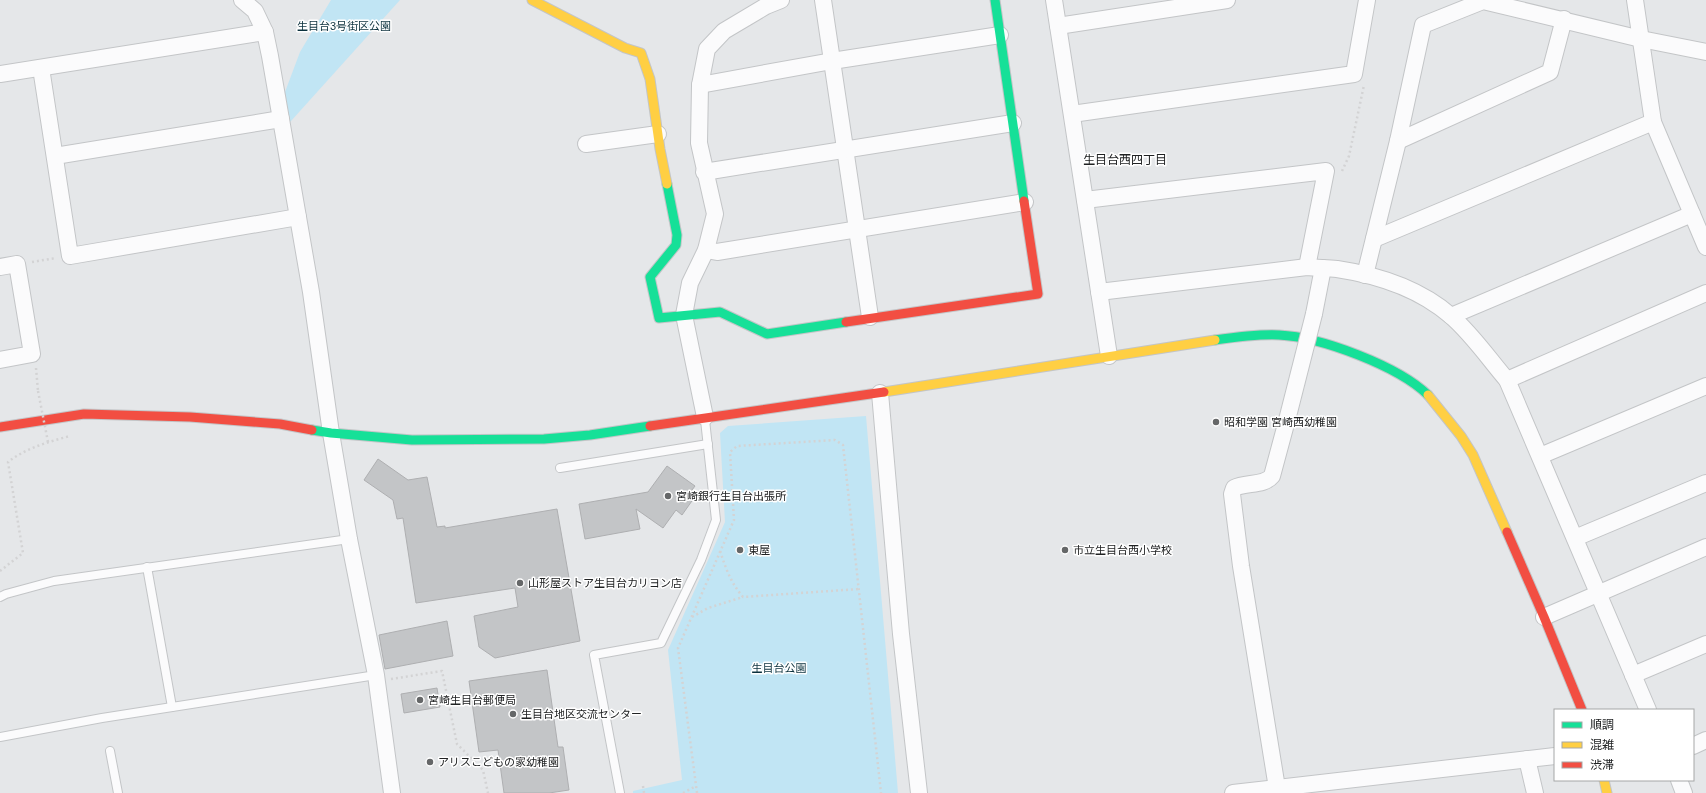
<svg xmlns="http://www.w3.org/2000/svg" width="1706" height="793" font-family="Arial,'Noto Sans JP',sans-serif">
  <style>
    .green { fill: #c1e5f4 }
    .building { fill: #c3c5c7; stroke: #aeafb1 }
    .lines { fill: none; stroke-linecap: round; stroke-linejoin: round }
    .lane-casing { stroke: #c3c5c7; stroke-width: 10 }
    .street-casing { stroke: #c3c5c7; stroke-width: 18 }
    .fast-casing { stroke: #c3c5c7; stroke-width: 11 }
    .slow-casing { stroke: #c3c5c7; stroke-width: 11 }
    .jam-casing { stroke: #c3c5c7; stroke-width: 11 }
    .path { stroke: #d3d3d4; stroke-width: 2.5; stroke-dasharray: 2 3; stroke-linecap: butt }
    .lane { stroke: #fbfbfc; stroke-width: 8 }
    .street { stroke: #fbfbfc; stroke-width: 16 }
    .fast { stroke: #16e098; stroke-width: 9 }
    .slow { stroke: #ffcf43; stroke-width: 9 }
    .jam { stroke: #f24e42; stroke-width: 9 }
    .street-bridge-casing { stroke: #c3c5c7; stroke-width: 18; stroke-linecap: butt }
    .path-bridge { stroke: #d3d3d4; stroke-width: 2.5; stroke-dasharray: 2 3; stroke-linecap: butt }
    .street-bridge { stroke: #fbfbfc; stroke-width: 16 }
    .poi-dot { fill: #656768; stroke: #fff; stroke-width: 1.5 }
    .labels { text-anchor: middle; stroke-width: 3; stroke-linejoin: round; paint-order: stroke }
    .park-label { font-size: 11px; fill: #0b313d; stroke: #fff }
    .poi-label { font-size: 11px; fill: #202223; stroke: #fff; text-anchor: start }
    .neighbourhood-label { font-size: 12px; fill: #202223; stroke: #fff }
  </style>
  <rect width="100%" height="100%" fill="#e5e7e9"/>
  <g class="green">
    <path d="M 331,0 L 400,0 L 282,131 L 279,108 L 300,52 Z"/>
    <path d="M 866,416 L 898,793 L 633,793 L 633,791 L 682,780 L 668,650 L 725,522 L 720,433 L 728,426 Z"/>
  </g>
  <g class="building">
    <path d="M 378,459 L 408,480 L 427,477 L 437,527 L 445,526 L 445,528 L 557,509 L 580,641 L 495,658 L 479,647 L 474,616 L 518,607 L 515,588 L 416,603 L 403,518 L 397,519 L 393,500 L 364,480 Z"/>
    <path d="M 667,466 L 695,486 L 689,494 L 694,498 L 682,515 L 676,510 L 663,528 L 636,509 L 640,529 L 585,539 L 579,504 L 648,492 Z"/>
    <path d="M 447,621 L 453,656 L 385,669 L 379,635 Z"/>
    <path d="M 547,670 L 558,747 L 563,747 L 569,790 L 549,793 L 504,793 L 498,750 L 479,752 L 469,681 Z"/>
    <path d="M 437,688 L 440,707 L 404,713 L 401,694 Z"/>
  </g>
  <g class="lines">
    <defs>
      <g id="lane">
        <path d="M 560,468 L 708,444"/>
        <path d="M 147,567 L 172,707"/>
        <path d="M 0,597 L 6,594 L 54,581 L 349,539"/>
        <path d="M 0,737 L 102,718 L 376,675"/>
        <path d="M 110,751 L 118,793"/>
        <path d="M 620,793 L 594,655 L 661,643 L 701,560 L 716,520 L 705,420"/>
      </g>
      <g id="street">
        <path d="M 242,0 L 255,11 L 265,32 L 270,56 L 311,292 L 331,433 L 349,539 L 376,675 L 392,793"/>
        <path d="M 823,0 L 870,317"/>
        <path d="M 1054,0 L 1109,356"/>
        <path d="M 1635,0 L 1653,122 L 1706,247"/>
        <path d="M 1058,26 L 1227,0"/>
        <path d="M 41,68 L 70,256 L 298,217"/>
        <path d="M 0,74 L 265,32"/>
        <path d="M 700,85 L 832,61 L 1000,35"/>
        <path d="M 1072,114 L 1354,74 L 1367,0"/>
        <path d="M 1398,141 L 1550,72 L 1564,19"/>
        <path d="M 586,144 L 658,134"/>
        <path d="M 55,156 L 281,119"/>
        <path d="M 704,172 L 1013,123"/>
        <path d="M 1085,200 L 1326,171 L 1307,267"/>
        <path d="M 1374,239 L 1653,122"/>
        <path d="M 706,250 L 717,252 L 1025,202"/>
        <path d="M 0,267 L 17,264 L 32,354 L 0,360"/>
        <path d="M 1365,275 L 1398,141 L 1423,25 L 1483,1 L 1641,39 L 1706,52"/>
        <path d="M 1099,292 L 1307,267 C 1317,268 1327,268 1337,269 C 1377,275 1420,289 1451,316 C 1472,334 1489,359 1507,380 L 1648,710"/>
        <path d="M 1314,314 L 1323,268"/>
        <path d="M 1451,316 L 1692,214"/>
        <path d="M 1507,380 L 1706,293"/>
        <path d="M 880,393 L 901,634 L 919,793"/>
        <path d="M 705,417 L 684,315 L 690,283 L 706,250 L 715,214 L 699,143 L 700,85 L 707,49 L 724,31 L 766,6 L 781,0"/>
        <path d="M 1540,456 L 1706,386"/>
        <path d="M 1575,538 L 1706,483"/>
        <path d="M 1544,617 L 1706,547"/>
        <path d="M 1633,675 L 1706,644"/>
        <path d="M 1693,746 L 1706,740"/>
        <path d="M 1527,759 L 1535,793"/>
        <path d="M 1679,780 L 1684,793"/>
        <path d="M 1277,788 L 1241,566 L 1232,494 L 1234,488 C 1246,482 1264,486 1272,476 L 1286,424"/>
        <path d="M 1233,793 L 1555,756"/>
      </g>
      <g id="fast">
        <path d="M 995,0 L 1024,201"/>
        <path d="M 667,184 L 677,235 L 676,245 L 650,277 L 659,318 L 720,312 L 767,334 L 846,322"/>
        <path d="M 1215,340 C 1236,337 1258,334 1279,335 C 1321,337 1398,366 1428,395"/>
        <path d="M 312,430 L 331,433 L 412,440 L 544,439 L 590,435 L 650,426"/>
      </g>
      <g id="slow">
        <path d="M 532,0 L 625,48 L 641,53 L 650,79 L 660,149 L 667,184"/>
        <path d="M 884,392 L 1215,340"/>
        <path d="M 1428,395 L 1461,436 L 1473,455 L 1507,532"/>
        <path d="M 1604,780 L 1607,793"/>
      </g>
      <g id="jam">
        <path d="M 846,322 L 1038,294 L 1024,201"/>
        <path d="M 650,426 L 884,392"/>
        <path d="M 0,427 L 84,414 L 190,417 L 280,424 L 312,430"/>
        <path d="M 1507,532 L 1544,617 L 1582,710"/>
      </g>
    </defs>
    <use href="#lane" class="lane-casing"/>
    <use href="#street" class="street-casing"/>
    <use href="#fast" class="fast-casing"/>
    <use href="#slow" class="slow-casing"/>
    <use href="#jam" class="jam-casing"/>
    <g class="path">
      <path d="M 1342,171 L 1349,156 L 1364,85"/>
      <path d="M 32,262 L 56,258"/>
      <path d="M 36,368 L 38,391"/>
      <path d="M 720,551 C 726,569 731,583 743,597 L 859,589"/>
      <path d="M 0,571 L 23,553 L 8,462 C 26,448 48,442 70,436"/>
      <path d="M 692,617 L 708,608 L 743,597"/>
      <path d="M 391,679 L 442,671 L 457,744 L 483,770 L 488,793"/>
      <path d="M 643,786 L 644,793"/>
      <path d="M 683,793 L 696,786"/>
      <path d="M 697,793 L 678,648 L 734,520 L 730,452 L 737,446 L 835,440 L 843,445 L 881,793"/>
    </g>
    <use href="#lane" class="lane"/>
    <use href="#street" class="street"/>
    <use href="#fast" class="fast"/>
    <use href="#slow" class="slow"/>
    <use href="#jam" class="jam"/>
    <defs>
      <path id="street-bridge" d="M 1286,424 L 1314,314"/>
    </defs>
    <use href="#street-bridge" class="street-bridge-casing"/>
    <path class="path-bridge" d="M 38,391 L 48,442"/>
    <use href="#street-bridge" class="street-bridge"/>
  </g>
  <g class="poi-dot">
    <circle cx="1216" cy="422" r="4"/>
    <circle cx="668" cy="496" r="4"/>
    <circle cx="740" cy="550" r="4"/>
    <circle cx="1065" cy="550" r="4"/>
    <circle cx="520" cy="583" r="4"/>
    <circle cx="420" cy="700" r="4"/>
    <circle cx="513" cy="714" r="4"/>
    <circle cx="430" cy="762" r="4"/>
  </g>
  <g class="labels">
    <g class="park-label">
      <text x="344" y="30">生目台3号街区公園</text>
      <text x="779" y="672">生目台公園</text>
    </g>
    <g class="poi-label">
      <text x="1224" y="426">昭和学園 宮崎西幼稚園</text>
      <text x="676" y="500">宮崎銀行生目台出張所</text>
      <text x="748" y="554">東屋</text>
      <text x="1073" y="554">市立生目台西小学校</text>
      <text x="528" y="587">山形屋ストア生目台カリヨン店</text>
      <text x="428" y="704">宮崎生目台郵便局</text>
      <text x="521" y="718">生目台地区交流センター</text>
      <text x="438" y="766">アリスこどもの家幼稚園</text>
    </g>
    <g class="neighbourhood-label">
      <text x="1125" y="164">生目台西四丁目</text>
    </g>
  </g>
  <rect x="1554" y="709" width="140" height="72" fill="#ffffff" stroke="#a6a7a7"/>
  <rect x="1562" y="722" width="20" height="6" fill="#16e098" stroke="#a6a7a7"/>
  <text x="1590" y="729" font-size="12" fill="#202223">順調</text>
  <rect x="1562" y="742" width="20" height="6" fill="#ffcf43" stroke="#a6a7a7"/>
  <text x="1590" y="749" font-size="12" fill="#202223">混雑</text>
  <rect x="1562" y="762" width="20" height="6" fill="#f24e42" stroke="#a6a7a7"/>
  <text x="1590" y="769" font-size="12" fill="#202223">渋滞</text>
</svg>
